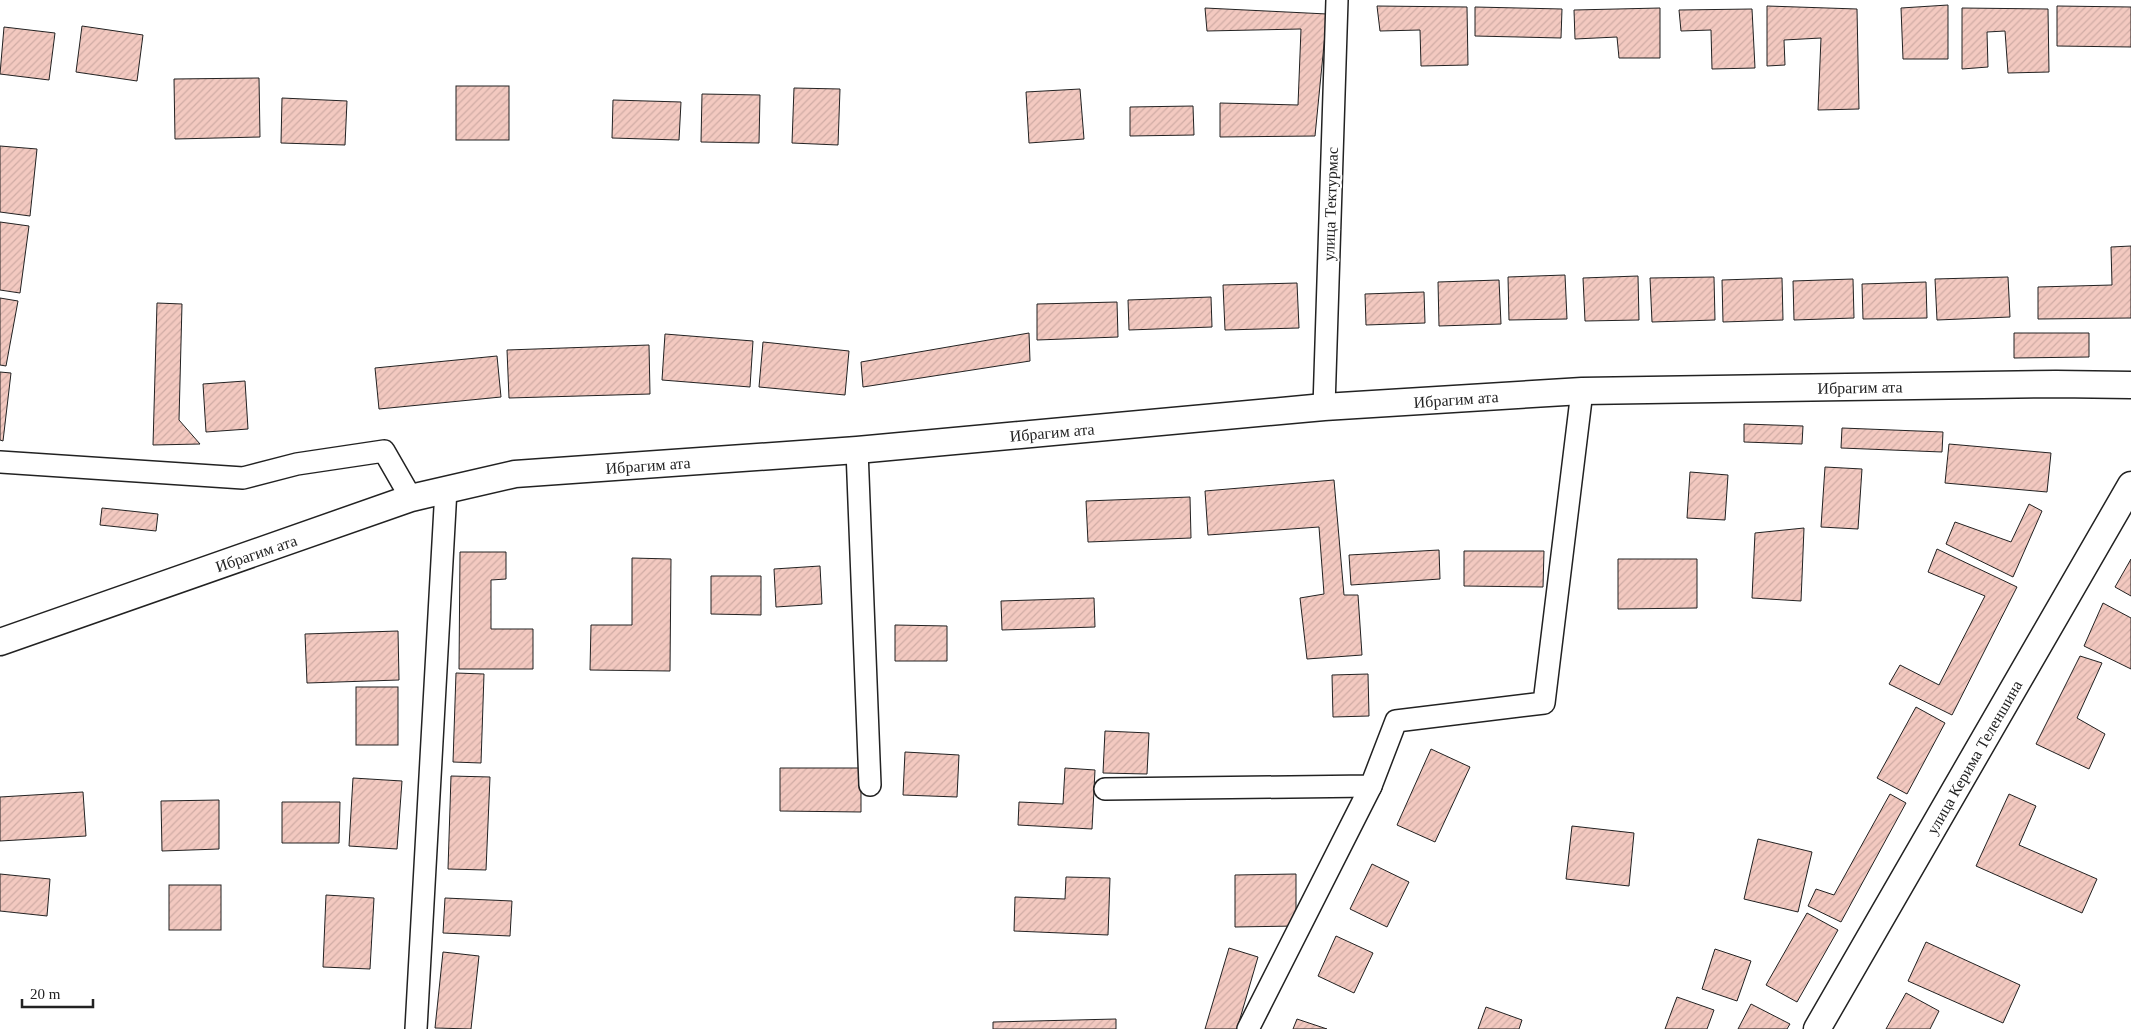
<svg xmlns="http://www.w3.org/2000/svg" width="2131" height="1029" font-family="Georgia,serif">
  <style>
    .building { fill: url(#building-hatch); stroke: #222 }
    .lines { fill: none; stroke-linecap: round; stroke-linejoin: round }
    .minor-casing { stroke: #222; stroke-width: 24 }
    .tertiary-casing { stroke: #222; stroke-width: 29 }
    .minor { stroke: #fff; stroke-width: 21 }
    .tertiary { stroke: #fff; stroke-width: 26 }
    .labels { text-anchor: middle; stroke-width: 4; stroke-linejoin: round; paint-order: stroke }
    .street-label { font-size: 16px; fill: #222; stroke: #fff }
  </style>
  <defs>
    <pattern id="building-hatch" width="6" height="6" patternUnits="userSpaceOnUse" patternTransform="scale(1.25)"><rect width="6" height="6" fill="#f3c9c0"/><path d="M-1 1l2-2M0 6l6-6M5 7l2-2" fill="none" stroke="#d0aca5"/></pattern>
  </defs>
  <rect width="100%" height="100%" fill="#fff"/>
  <g class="building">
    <path d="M 1948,5 L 1948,59 L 1903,59 L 1901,8 Z"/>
    <path d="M 1377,6 L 1467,7 L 1468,65 L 1421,66 L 1420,30 L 1380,31 Z"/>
    <path d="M 1767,6 L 1857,9 L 1859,109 L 1818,110 L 1821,38 L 1784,40 L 1785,65 L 1767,66 Z"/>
    <path d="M 2057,6 L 2131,7 L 2131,47 L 2057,46 Z"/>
    <path d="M 1475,7 L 1562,9 L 1561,38 L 1475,36 Z"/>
    <path d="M 1205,8 L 1327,14 L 1315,136 L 1220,137 L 1220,103 L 1298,105 L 1301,29 L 1207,31 Z"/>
    <path d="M 1660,8 L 1660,58 L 1619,58 L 1617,37 L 1575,39 L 1574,10 Z"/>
    <path d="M 1962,8 L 2048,9 L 2049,72 L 2008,73 L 2005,31 L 1987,32 L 1988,67 L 1962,69 Z"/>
    <path d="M 1752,9 L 1755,68 L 1712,69 L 1711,30 L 1681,31 L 1679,10 Z"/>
    <path d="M 82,26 L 143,35 L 137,81 L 76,72 Z"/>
    <path d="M 4,27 L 55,33 L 49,80 L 0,74 Z"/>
    <path d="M 259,78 L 260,137 L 175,139 L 174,79 Z"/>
    <rect x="456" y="86" width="53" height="54"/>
    <path d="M 794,88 L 840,89 L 838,145 L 792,143 Z"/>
    <path d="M 1080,89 L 1084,139 L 1029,143 L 1026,92 Z"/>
    <path d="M 702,94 L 760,95 L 759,143 L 701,142 Z"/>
    <path d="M 282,98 L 347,101 L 345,145 L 281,143 Z"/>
    <path d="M 613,100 L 681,102 L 679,140 L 612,138 Z"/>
    <path d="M 1193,106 L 1194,135 L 1130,136 L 1130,107 Z"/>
    <path d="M 0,146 L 37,149 L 30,216 L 0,212 Z"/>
    <path d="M 0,222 L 29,226 L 20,293 L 0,290 Z"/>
    <path d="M 2131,246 L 2131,318 L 2038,319 L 2038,287 L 2112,285 L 2111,247 Z"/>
    <path d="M 1565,275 L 1567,319 L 1509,320 L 1508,277 Z"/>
    <path d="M 1638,276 L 1639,320 L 1585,321 L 1583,278 Z"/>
    <path d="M 1714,277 L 1715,320 L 1652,322 L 1650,278 Z"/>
    <path d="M 2008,277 L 2010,317 L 1937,320 L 1935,279 Z"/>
    <path d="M 1782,278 L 1783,320 L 1723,322 L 1722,280 Z"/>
    <path d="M 1853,279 L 1854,318 L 1794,320 L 1793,281 Z"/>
    <path d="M 1499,280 L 1501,324 L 1439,326 L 1438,282 Z"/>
    <path d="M 1926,282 L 1927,318 L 1863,319 L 1862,284 Z"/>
    <path d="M 1297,283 L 1299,328 L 1225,330 L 1223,285 Z"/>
    <path d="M 1424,292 L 1425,323 L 1366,325 L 1365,294 Z"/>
    <path d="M 1211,297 L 1212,327 L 1129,330 L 1128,300 Z"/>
    <path d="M 0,298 L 18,301 L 6,366 L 0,365 Z"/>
    <path d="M 1117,302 L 1118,337 L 1037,340 L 1037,304 Z"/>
    <path d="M 157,303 L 182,304 L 179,420 L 200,444 L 153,445 Z"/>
    <path d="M 1029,333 L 1030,361 L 863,387 L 861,362 Z"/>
    <path d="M 2014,333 L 2089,333 L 2089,357 L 2014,358 Z"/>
    <path d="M 665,334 L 753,341 L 750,387 L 662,380 Z"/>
    <path d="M 763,342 L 849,351 L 845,395 L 759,387 Z"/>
    <path d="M 649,345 L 650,394 L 509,398 L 507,350 Z"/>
    <path d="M 497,356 L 501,397 L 379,409 L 375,368 Z"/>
    <path d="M 0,372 L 11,373 L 3,441 L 0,440 Z"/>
    <path d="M 245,381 L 248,429 L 206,432 L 203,384 Z"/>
    <path d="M 1744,424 L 1803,426 L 1802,444 L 1744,442 Z"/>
    <path d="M 1842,428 L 1943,432 L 1942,452 L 1841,448 Z"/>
    <path d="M 1949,444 L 2051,453 L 2047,492 L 1945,483 Z"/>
    <path d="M 1825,467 L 1862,469 L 1858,529 L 1821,527 Z"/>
    <path d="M 1690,472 L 1728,475 L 1725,520 L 1687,518 Z"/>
    <path d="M 1334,480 L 1344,595 L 1358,595 L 1362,655 L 1307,659 L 1300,598 L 1324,594 L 1319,527 L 1208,535 L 1205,491 Z"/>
    <path d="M 1190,497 L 1191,538 L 1088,542 L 1086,501 Z"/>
    <path d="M 2029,504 L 2042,511 L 2013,577 L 1946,544 L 1955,522 L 2011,542 Z"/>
    <path d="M 102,508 L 158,514 L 156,531 L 100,525 Z"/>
    <path d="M 1804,528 L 1801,601 L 1752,598 L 1755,533 Z"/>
    <path d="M 1937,549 L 2017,587 L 1952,715 L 1889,684 L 1900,665 L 1939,685 L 1985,596 L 1928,572 Z"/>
    <path d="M 1439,550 L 1440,579 L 1351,585 L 1349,555 Z"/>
    <path d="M 1464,551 L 1544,551 L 1543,587 L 1464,586 Z"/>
    <path d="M 460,552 L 506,552 L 506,579 L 491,580 L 491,629 L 533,629 L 533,669 L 459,669 Z"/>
    <path d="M 632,558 L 671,559 L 670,671 L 590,670 L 591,625 L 632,625 Z"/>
    <path d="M 1618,559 L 1697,559 L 1697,608 L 1618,609 Z"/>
    <path d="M 2131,559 L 2131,596 L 2115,587 Z"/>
    <path d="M 820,566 L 822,604 L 776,607 L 774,569 Z"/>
    <path d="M 711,576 L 761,576 L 761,615 L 711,614 Z"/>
    <path d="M 1094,598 L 1095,627 L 1002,630 L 1001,601 Z"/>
    <path d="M 2103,603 L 2131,618 L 2131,669 L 2084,646 Z"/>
    <path d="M 895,625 L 947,626 L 947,661 L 895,661 Z"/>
    <path d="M 398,631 L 399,680 L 307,683 L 305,634 Z"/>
    <path d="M 2080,656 L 2102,663 L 2077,718 L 2105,734 L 2089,769 L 2036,744 Z"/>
    <path d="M 456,673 L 484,674 L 481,763 L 453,762 Z"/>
    <path d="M 1368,674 L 1369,716 L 1333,717 L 1332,675 Z"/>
    <rect x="356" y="687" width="42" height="58"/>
    <path d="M 1916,707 L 1945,723 L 1907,794 L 1877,778 Z"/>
    <path d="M 1105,731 L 1149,733 L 1147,774 L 1103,773 Z"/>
    <path d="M 1431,749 L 1470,767 L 1435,842 L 1397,825 Z"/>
    <path d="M 905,752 L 959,755 L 957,797 L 903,795 Z"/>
    <path d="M 780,768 L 861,768 L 861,812 L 780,811 Z"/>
    <path d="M 1065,768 L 1095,770 L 1092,829 L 1018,825 L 1019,802 L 1063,804 Z"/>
    <path d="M 451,776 L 490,777 L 486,870 L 448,869 Z"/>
    <path d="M 353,778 L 402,781 L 397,849 L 349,846 Z"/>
    <path d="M 83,792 L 86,836 L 0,841 L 0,797 Z"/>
    <path d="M 1890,794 L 1906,803 L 1841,922 L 1808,906 L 1816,889 L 1834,895 Z"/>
    <path d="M 2009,794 L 2036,806 L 2019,845 L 2097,879 L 2082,913 L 1976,866 Z"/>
    <path d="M 219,800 L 219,849 L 162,851 L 161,801 Z"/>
    <path d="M 282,802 L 340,802 L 339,843 L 282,843 Z"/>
    <path d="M 1572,826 L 1634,833 L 1629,886 L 1566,879 Z"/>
    <path d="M 1758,839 L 1812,852 L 1798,912 L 1744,899 Z"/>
    <path d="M 1372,864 L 1409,882 L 1387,927 L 1350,909 Z"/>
    <path d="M 0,874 L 50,879 L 47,916 L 0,911 Z"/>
    <path d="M 1296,874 L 1296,926 L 1235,927 L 1235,875 Z"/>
    <path d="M 1066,877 L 1110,878 L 1108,935 L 1014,931 L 1015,897 L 1065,899 Z"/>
    <rect x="169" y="885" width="52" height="45"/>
    <path d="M 326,895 L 374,898 L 370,969 L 323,967 Z"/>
    <path d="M 445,898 L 512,901 L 510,936 L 443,933 Z"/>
    <path d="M 1807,913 L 1838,930 L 1797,1002 L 1766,985 Z"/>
    <path d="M 1336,936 L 1373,953 L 1354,993 L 1318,976 Z"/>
    <path d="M 1926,942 L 2020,985 L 2003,1023 L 1908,981 Z"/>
    <path d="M 1229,948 L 1258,957 L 1237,1029 L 1205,1029 Z"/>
    <path d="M 1715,949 L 1751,961 L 1737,1001 L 1702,989 Z"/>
    <path d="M 443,952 L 479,956 L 471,1029 L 435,1028 Z"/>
    <path d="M 1906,993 L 1939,1011 L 1930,1029 L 1886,1029 Z"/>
    <path d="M 1677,997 L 1714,1010 L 1707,1029 L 1665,1029 Z"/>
    <path d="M 1751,1004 L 1790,1024 L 1787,1029 L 1738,1029 Z"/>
    <path d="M 1486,1007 L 1522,1020 L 1519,1029 L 1478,1029 Z"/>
    <path d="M 1116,1019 L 1116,1029 L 993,1029 L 993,1022 Z"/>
    <path d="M 1297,1019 L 1327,1029 L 1293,1029 Z"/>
  </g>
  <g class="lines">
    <defs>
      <g id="minor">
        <path d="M 1324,407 L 1337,0"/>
        <path d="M 857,450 L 870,785"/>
        <path d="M 0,462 L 243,478 L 297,464 L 384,451 L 411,498"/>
        <path d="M 1105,789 L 1371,786 L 1396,721 L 1544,703 L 1582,391"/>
        <path d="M 416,1029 L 446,489"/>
        <path d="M 1248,1029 L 1371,786"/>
      </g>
      <g id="tertiary">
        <path d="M 0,642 L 411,498 L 515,474 L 857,450 L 1324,407 L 1582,391 L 2056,384 L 2131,385"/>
        <path d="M 1817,1029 L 2131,485"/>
      </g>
    </defs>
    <use href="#minor" class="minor-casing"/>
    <use href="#tertiary" class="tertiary-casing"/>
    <use href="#minor" class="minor"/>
    <use href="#tertiary" class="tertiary"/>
  </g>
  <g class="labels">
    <g class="street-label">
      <text transform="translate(1330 204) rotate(-88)" y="6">улица Тектурмас</text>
      <text transform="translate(1860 387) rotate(-1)" y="6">Ибрагим ата</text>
      <text transform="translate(1456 399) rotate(-4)" y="6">Ибрагим ата</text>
      <text transform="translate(1052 432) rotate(-5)" y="6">Ибрагим ата</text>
      <text transform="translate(648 465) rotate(-4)" y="6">Ибрагим ата</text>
      <text transform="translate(256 553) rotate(-19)" y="6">Ибрагим ата</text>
      <text transform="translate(1974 757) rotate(-60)" y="6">улица Керима Теленшина</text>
    </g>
  </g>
  <path d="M22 999v8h71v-8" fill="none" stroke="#222222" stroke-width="2.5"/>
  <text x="30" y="999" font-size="15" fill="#222222" stroke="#ffffff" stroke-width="4" paint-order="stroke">20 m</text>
</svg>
